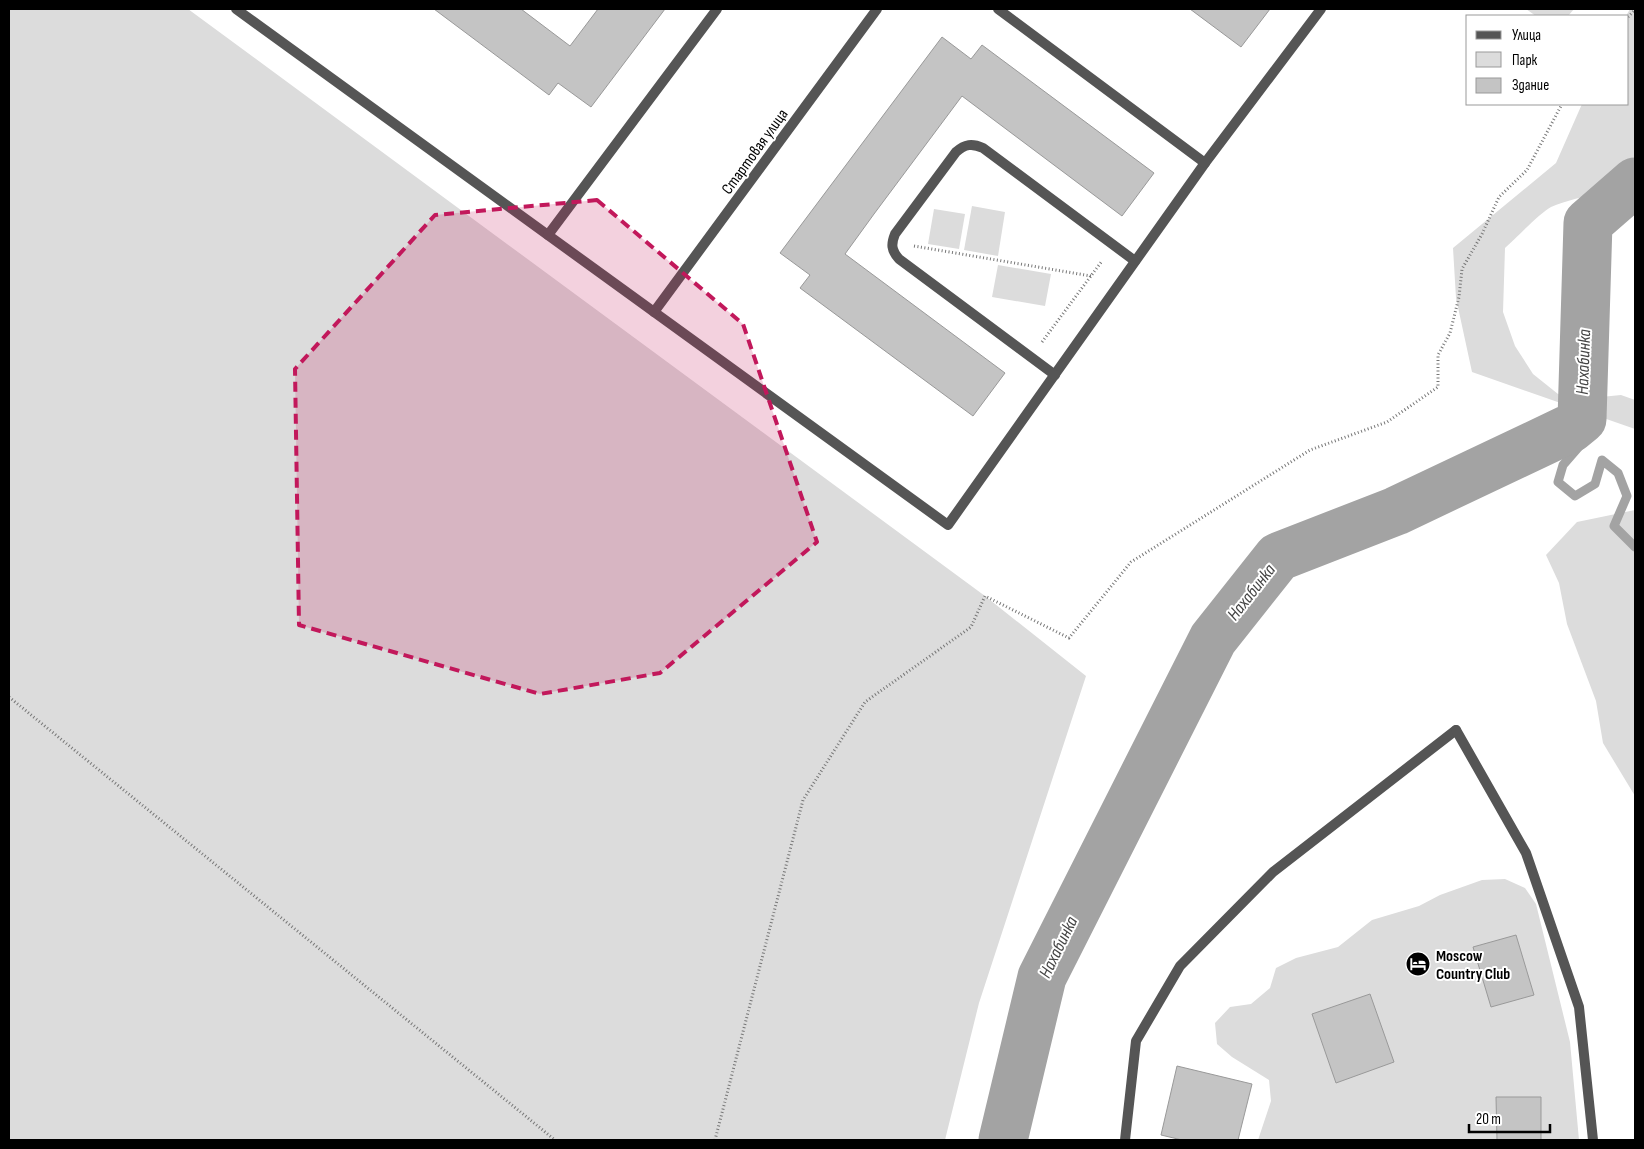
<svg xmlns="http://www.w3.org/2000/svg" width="1644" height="1149" font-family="'Sofia Sans Condensed',sans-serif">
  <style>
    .green { fill: #dcdcdc }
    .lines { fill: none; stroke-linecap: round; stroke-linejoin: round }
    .stream { stroke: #a3a3a3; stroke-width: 9 }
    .river { stroke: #a3a3a3; stroke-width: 49 }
    .building { fill: #c4c4c4; stroke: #999 }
    .path { stroke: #777; stroke-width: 3; stroke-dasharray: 1 2.5; stroke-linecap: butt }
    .service { stroke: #555; stroke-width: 10 }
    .minor { stroke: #555; stroke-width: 10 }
    .marked { fill: #c2185b; fill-opacity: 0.2; stroke: #c2185b; stroke-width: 4; stroke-dasharray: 10 6; stroke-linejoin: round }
    .labels { text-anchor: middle; stroke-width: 4; stroke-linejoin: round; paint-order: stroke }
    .street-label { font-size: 16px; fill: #000; stroke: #fff }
    .poi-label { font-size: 16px; font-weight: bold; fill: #000; stroke: #fff; text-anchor: start }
    .water-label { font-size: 18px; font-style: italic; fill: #444; stroke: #fff }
  </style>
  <rect width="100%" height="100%" fill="#fff"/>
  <g class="green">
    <path d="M 9,9 L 188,9 L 985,596 L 1086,676 L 979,1003 L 945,1140 L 9,1140 Z"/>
    <path d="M 1526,9 L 1574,9 L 1568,16 L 1536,16 Z"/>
    <path d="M 1630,9 L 1635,9 L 1635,165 C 1615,196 1581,194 1551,207 C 1541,212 1515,239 1505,248 L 1503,312 L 1515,346 L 1533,374 L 1558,394 L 1591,398 L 1621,395 L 1635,400 L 1635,429 L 1472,372 L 1456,298 L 1453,248 L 1556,163 L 1582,104 L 1628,104 L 1628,16 L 1626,16 Z"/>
    <path d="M 972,206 L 1005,212 L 998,256 L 964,250 Z"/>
    <path d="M 934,209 L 965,214 L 959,249 L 928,244 Z"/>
    <path d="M 998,265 L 1051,274 L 1045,306 L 992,297 Z"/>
    <path d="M 1635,510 L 1635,796 L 1603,743 L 1596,701 L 1567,624 L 1559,583 L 1546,555 L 1577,522 Z"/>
    <path d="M 1505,879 L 1525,888 L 1536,904 L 1570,1042 L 1579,1140 L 1258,1140 L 1271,1101 L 1269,1080 L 1232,1057 L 1217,1044 L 1215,1023 L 1230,1007 L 1251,1004 L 1270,988 L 1276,968 L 1296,958 L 1338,947 L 1372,920 L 1419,906 L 1440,895 L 1482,880 Z"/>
  </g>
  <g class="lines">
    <path class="stream" d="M 1571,428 L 1583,442 L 1563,465 L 1558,482 L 1575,496 L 1595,484 L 1602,460 L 1618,473 L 1627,496 L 1614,526 L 1635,547"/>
    <path class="river" d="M 1003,1140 L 1042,977 L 1213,639 L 1278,557 L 1396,511 L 1571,428 L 1582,419 L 1588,223 L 1635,182"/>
  </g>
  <g class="building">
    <path d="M 434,9 L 521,9 L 570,46 L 598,9 L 665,9 L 591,107 L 558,83 L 549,95 Z"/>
    <path d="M 1190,9 L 1270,9 L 1241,47 Z"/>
    <path d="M 942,37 L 971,59 L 982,45 L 1154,173 L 1122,216 L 962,96 L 874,214 L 845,254 L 1005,373 L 973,416 L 800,288 L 810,275 L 780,253 Z"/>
    <path d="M 1516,935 L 1534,995 L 1491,1007 L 1473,947 Z"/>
    <path d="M 1370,994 L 1394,1062 L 1336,1083 L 1312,1014 Z"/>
    <path d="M 1177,1066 L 1252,1084 L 1238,1140 L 1182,1140 L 1161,1135 Z"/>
    <path d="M 1496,1097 L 1541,1097 L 1541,1140 L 1497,1140 Z"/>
  </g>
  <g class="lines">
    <g class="path">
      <path d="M 1628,17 L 1635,10"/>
      <path d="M 914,246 L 1091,276"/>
      <path d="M 1042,342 L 1102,261"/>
      <path d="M 9,697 L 555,1140"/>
      <path d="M 715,1140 L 803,800 L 865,702 L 971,627 L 985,596 L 1069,638 L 1131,562 L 1310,450 L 1387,422 L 1438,387 L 1438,355 L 1450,333 L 1459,297 L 1462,269 L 1482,234 L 1499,197 L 1527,170 L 1562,104"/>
    </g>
    <g class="service">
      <path d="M 236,9 L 948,525 L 1205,163"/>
      <path d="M 1055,375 L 899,259 C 891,250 891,244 895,234 L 956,152 C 965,144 972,143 983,148 L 1135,261"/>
      <path d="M 1125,1140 L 1136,1041 L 1180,966 L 1273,872 L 1456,730"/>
    </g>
    <g class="minor">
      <path d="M 998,9 L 1205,163 L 1321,9"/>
      <path d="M 548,235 L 717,9"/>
      <path d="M 654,312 L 877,9"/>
      <path d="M 1456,730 L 1526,853 L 1579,1007 L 1593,1140"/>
    </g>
  </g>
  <path class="marked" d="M 597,200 L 743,324 L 817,542 L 660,673 L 540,694 L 299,625 L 295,369 L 435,215 Z"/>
  <defs>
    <symbol id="hotel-disc" viewBox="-11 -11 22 22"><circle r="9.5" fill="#000" stroke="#fff"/><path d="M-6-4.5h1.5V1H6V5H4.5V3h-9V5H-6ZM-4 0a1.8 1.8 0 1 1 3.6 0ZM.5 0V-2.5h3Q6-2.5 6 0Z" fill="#fff"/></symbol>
  </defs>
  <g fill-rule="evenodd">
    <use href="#hotel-disc" x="1404" y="950" width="28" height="28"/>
  </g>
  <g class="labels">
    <g class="street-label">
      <text transform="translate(754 151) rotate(-54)" y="6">Стартовая улица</text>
    </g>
    <g class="poi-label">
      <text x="1436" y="961">Moscow<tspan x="1436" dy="18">Country Club</tspan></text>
    </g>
    <g class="water-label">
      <text transform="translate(1583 362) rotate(-88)" y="6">Нахабинка</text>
      <text transform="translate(1251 592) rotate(-52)" y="6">Нахабинка</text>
      <text transform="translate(1058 947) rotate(-64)" y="6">Нахабинка</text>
    </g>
  </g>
  <rect width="1644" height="1149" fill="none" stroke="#000000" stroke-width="20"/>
  <rect x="1466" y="15" width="162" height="90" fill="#ffffff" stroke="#999999"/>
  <rect x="1476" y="31" width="25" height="8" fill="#555555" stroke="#999999"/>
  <text x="1512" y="40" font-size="15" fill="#000000">Улица</text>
  <rect x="1476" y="52" width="25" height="15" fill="#dcdcdc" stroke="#999999"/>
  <text x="1512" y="65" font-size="15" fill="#000000">Парк</text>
  <rect x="1476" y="78" width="25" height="15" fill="#c4c4c4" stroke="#999999"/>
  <text x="1512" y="90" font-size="15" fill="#000000">Здание</text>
  <path d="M1469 1124v8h81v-8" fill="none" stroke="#000000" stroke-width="2.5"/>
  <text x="1476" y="1124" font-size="15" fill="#000000" stroke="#ffffff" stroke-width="4" paint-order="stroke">20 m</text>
</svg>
